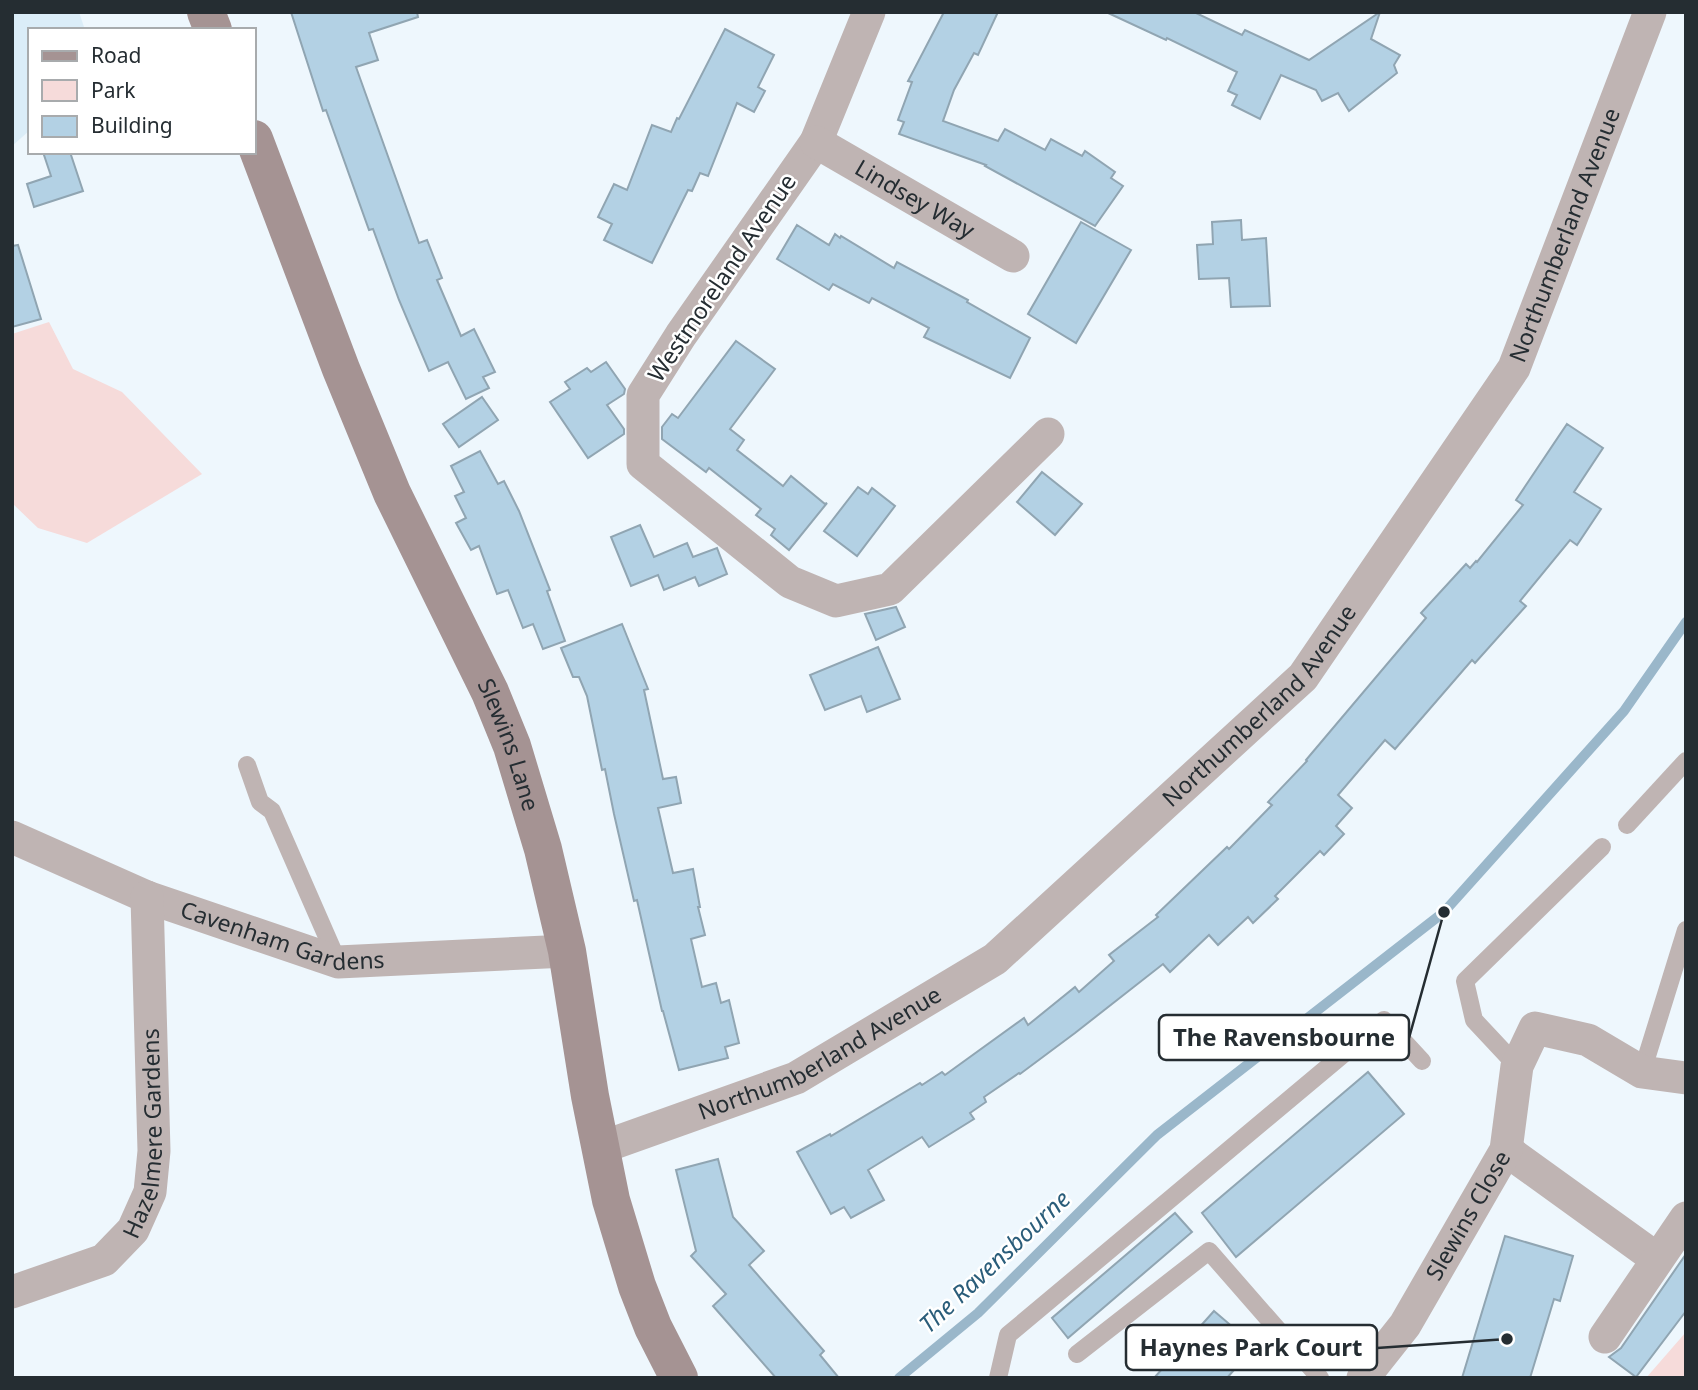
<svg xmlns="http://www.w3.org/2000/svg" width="1698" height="1390" font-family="'Noto Sans',sans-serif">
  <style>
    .built { fill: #dbedf8 }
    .green { fill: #f6dbda }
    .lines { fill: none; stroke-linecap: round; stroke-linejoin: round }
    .stream { stroke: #9ab7ca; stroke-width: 10 }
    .building { fill: #b3d1e4; stroke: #90a5b2; stroke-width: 2 }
    .lane { stroke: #bfb4b3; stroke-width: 18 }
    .street { stroke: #bfb4b3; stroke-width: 33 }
    .secondary { stroke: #a59393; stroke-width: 38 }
    .labels { text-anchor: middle; stroke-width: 5; stroke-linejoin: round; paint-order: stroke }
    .street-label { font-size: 23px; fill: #252d32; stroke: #fff }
    .water-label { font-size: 24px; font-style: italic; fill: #2a5d7a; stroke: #fff }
    .leader { fill: none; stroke: #252d32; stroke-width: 2.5 }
    .callout-dot { fill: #252d32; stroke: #fff; stroke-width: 2.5 }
    .callout { fill: #fff; stroke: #252d32; stroke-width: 2.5 }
    .callout-label { font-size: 24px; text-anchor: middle; font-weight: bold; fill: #252d32 }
  </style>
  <rect width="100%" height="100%" fill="#eef7fd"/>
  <path class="built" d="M 12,12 L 79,12 L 85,30 L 30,30 L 30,130 L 12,146 Z"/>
  <g class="green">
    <path d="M 49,322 L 73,369 L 122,392 L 202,474 L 87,543 L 38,528 L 12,503 L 12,334 Z"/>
    <path d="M 1686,1332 L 1686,1378 L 1646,1378 Z"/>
  </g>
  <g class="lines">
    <path class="stream" d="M 899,1378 L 978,1313 L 1157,1135 L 1444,912 L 1624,711 L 1686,622"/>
  </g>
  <g class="building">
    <path d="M 291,12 L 417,12 L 418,17 L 369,33 L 378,60 L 356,67 L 419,243 L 427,240 L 442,278 L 437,280 L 461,336 L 474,329 L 495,372 L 483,377 L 489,388 L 466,399 L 448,362 L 429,371 L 399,300 L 373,229 L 369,230 L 326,110 L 323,111 Z"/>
    <path d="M 944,12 L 998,12 L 978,55 L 974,53 L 954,90 L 943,121 L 998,141 L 1005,129 L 1045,150 L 1051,139 L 1082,156 L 1085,151 L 1115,172 L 1111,178 L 1123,186 L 1095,226 L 985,166 L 986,165 L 899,134 L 904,122 L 898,120 L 912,82 L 908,81 Z"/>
    <path d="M 1106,12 L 1194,12 L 1242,35 L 1245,30 L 1309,60 L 1380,12 L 1371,39 L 1400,55 L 1394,65 L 1397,73 L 1349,111 L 1338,93 L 1322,101 L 1316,90 L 1281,75 L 1260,119 L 1232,105 L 1237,95 L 1228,91 L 1237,72 L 1167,38 L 1166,40 Z"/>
    <path d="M 725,29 L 774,55 L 758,87 L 765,91 L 754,112 L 737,103 L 708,176 L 700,173 L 692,191 L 688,190 L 652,263 L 604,240 L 612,224 L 598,217 L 614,184 L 627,190 L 652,125 L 671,132 L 677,118 L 679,119 Z"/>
    <path d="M 43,152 L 70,152 L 83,191 L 34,207 L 27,184 L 51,176 Z"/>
    <path d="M 1241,220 L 1242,240 L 1266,238 L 1270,306 L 1231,307 L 1229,278 L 1199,279 L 1197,245 L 1213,244 L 1212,222 Z"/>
    <path d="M 1081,222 L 1131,250 L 1076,343 L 1028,314 Z"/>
    <path d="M 797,225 L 829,245 L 835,234 L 840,238 L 841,236 L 894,268 L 897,262 L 968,300 L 967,302 L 1030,338 L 1010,378 L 924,337 L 929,328 L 872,298 L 869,303 L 833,284 L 829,290 L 777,259 Z"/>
    <path d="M 18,245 L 41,319 L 12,327 L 12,246 Z"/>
    <path d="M 736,341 L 775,369 L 730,429 L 744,440 L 737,450 L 783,486 L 791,476 L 825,504 L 827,503 L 789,550 L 771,535 L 775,529 L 756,515 L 761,509 L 709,468 L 706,472 L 662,439 L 662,427 L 672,414 L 678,418 Z"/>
    <path d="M 606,362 L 625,389 L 624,394 L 607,405 L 624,429 L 624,434 L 588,458 L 550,402 L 570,389 L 565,382 L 587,368 L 591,372 Z"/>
    <path d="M 482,397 L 498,420 L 459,447 L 443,424 Z"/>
    <path d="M 1567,424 L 1603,448 L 1574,492 L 1601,509 L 1577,545 L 1570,540 L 1520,601 L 1526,606 L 1475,663 L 1472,660 L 1395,749 L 1385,740 L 1338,795 L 1352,808 L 1336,826 L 1344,834 L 1324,855 L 1320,851 L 1275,896 L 1278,899 L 1253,923 L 1248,917 L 1218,945 L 1209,935 L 1170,972 L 1163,964 L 1075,1033 L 1020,1074 L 1019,1073 L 984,1097 L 986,1102 L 970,1113 L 974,1119 L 929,1147 L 922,1137 L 868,1170 L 884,1200 L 851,1218 L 844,1207 L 831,1214 L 797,1152 L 830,1134 L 831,1136 L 920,1083 L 922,1085 L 942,1072 L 945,1075 L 1024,1018 L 1028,1025 L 1075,987 L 1079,992 L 1114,961 L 1109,955 L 1158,917 L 1156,915 L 1227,847 L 1229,849 L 1272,805 L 1268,802 L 1307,761 L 1306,760 L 1426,618 L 1421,613 L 1466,564 L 1470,568 L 1476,561 L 1477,562 L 1523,505 L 1516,500 Z"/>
    <path d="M 480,451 L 498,484 L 504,481 L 519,511 L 550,590 L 547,591 L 565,641 L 543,649 L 533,624 L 523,628 L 508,590 L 497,594 L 479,546 L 471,550 L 456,523 L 466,518 L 455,496 L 464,492 L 451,466 Z"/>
    <path d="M 1042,472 L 1082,504 L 1055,535 L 1017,502 Z"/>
    <path d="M 858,487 L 868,494 L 872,488 L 895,506 L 857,556 L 824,531 Z"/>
    <path d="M 640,525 L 654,557 L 687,543 L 693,557 L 717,548 L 727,574 L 699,586 L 695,577 L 664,590 L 658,575 L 631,586 L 611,537 Z"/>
    <path d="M 896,607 L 905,627 L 876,640 L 865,614 Z"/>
    <path d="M 622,624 L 648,689 L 644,690 L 663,779 L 676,777 L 681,803 L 658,808 L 673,873 L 693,869 L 700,907 L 698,907 L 705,935 L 691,939 L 702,987 L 716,983 L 721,1003 L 729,1000 L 739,1043 L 725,1047 L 728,1058 L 679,1070 L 663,1011 L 662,1011 L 637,900 L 634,901 L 614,814 L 605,769 L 602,770 L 587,696 L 579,677 L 573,677 L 561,648 Z"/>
    <path d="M 878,647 L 900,699 L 867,712 L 861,696 L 825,710 L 810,675 Z"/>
    <path d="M 1368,1072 L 1404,1114 L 1236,1257 L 1202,1213 Z"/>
    <path d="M 718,1159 L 733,1217 L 764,1251 L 749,1265 L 824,1351 L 820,1355 L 839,1378 L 776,1378 L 713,1306 L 726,1294 L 691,1256 L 696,1251 L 676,1170 Z"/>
    <path d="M 1175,1213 L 1192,1232 L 1068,1338 L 1052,1318 Z"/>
    <path d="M 1505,1236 L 1573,1256 L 1560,1301 L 1554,1299 L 1530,1378 L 1462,1378 Z"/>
    <path d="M 1686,1254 L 1686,1311 L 1636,1377 L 1609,1357 L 1621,1348 Z"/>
    <path d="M 1214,1311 L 1255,1346 L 1227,1378 L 1154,1378 Z"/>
  </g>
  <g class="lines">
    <g class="lane">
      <path d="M 247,765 L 260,802 L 272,811 L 338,962"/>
      <path d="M 1627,825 L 1686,761"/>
      <path d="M 1517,1066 L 1474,1020 L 1465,981 L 1602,847"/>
      <path d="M 1642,1072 L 1686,930"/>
      <path d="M 1077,1354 L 1209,1251 L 1320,1378"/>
      <path d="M 998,1378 L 1008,1335 L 1384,1020 L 1422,1061"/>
    </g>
    <g class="street">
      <path d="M 869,12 L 816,142 L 681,335 L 643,395 L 643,464 L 790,582 L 836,601 L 890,589 L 1048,434"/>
      <path id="s1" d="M 816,142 L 1013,256"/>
      <path id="s2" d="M 12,837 L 147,897 L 338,962 L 567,951"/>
      <path id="s3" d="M 600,1148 L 796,1078 L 995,959 L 1303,677 L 1514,368 L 1650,12"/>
      <path d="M 1506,1150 L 1657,1259"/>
      <path id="s4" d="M 12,1292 L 104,1260 L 133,1230 L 150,1192 L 154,1151 L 147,897"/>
      <path d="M 1605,1337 L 1686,1218"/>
      <path id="s5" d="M 1363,1378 L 1405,1325 L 1506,1150 L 1517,1066 L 1535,1028 L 1588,1040 L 1642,1072 L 1686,1078"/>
    </g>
    <g class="secondary">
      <path d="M 206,12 L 213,30"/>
      <path id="s6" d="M 254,139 L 341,369 L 392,493 L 490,692 L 512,746 L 543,849 L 567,951 L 590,1096 L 611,1200 L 637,1286 L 653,1327 L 679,1378"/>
    </g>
  </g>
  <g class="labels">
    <g class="street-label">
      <text dy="8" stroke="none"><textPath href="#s1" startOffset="114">Lindsey Way</textPath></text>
      <text dy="8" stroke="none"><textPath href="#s3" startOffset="1374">Northumberland Avenue</textPath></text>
      <text transform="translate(722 278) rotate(-56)" y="8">Westmoreland Avenue</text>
      <text dy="8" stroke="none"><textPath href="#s3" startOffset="807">Northumberland Avenue</textPath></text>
      <text dy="8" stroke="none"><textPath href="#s6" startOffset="658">Slewins Lane</textPath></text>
      <text dy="8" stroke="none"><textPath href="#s2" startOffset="290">Cavenham Gardens</textPath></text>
      <text dy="8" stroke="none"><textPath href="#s3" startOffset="240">Northumberland Avenue</textPath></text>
      <text dy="8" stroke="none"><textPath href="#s4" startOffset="238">Hazelmere Gardens</textPath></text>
      <text dy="8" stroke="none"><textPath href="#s5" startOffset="194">Slewins Close</textPath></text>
    </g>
    <g class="water-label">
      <text transform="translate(995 1262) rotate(-43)" y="8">The Ravensbourne</text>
    </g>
  </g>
  <path class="leader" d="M1444 912L1409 1038M1507 1339L1377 1348"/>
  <g class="callout-dot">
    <circle cx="1444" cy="912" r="7"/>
    <circle cx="1507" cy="1339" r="7"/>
  </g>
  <g class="callout">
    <rect x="1159" y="1015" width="250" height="45" rx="7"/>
    <rect x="1126" y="1325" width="251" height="45" rx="7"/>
  </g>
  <g class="callout-label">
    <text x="1284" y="1046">The Ravensbourne</text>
    <text x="1251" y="1356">Haynes Park Court</text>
  </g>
  <rect width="1698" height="1390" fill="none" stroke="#252d32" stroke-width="28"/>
  <rect x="28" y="28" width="228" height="126" fill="#ffffff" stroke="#a8abad" stroke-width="2"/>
  <rect x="42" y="51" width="35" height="10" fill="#a59393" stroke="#a8abad" stroke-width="2"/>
  <text x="91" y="63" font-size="21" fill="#252d32">Road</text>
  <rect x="42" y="80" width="35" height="21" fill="#f6dbda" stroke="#a8abad" stroke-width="2"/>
  <text x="91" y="98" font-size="21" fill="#252d32">Park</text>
  <rect x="42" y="116" width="35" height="21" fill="#b3d1e4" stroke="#a8abad" stroke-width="2"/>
  <text x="91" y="133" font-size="21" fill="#252d32">Building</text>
</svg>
